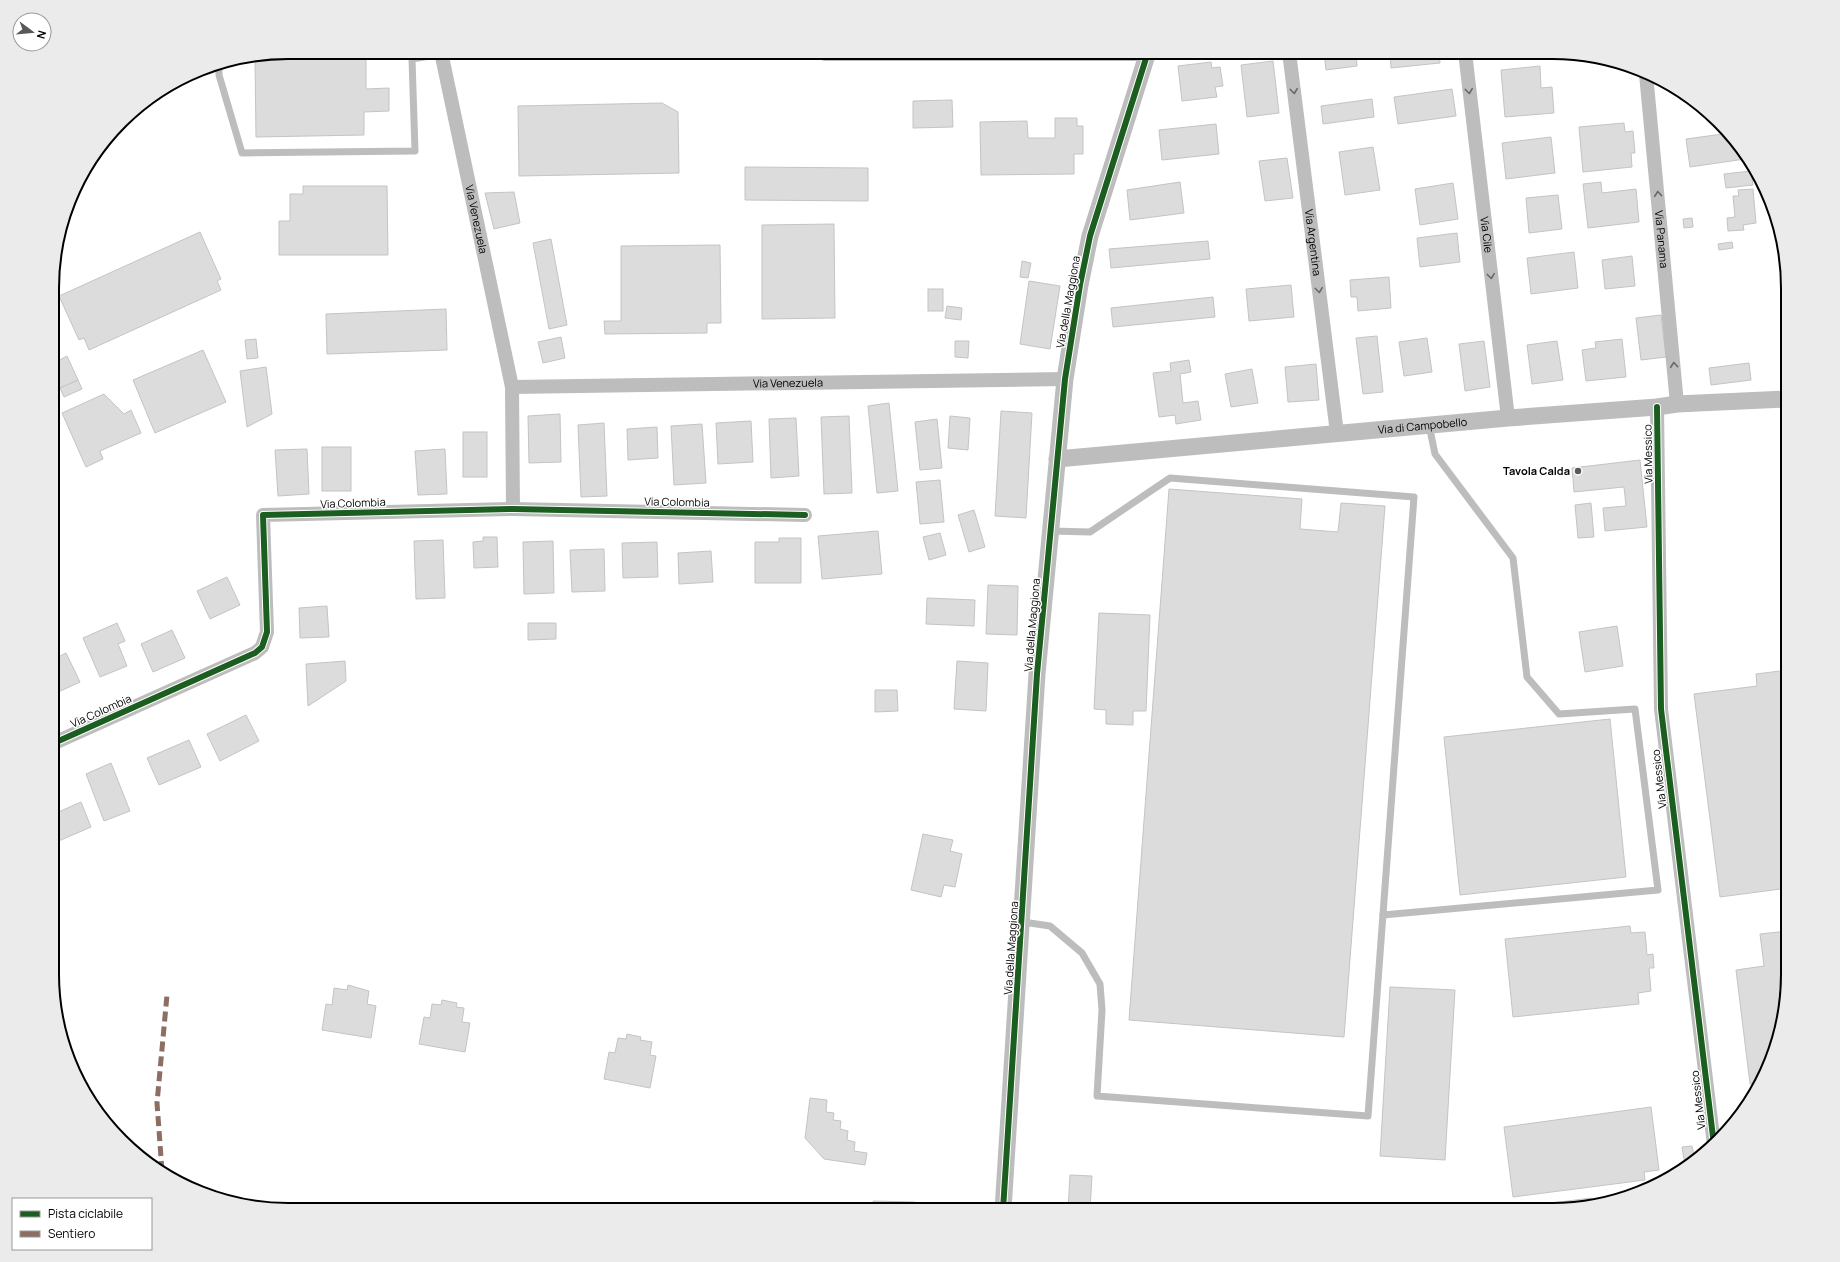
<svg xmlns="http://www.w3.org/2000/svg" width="1840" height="1262" font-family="Manrope,sans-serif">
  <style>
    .building { fill: #dcdcdc; stroke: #c4c4c4 }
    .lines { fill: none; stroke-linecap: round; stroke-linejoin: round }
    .service { stroke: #bdbdbd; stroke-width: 7 }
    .minor { stroke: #bdbdbd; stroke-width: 14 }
    .tertiary { stroke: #bdbdbd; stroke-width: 17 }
    .quiet { stroke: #8d6e63; stroke-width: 5; stroke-dasharray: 10 5; stroke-linecap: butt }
    .cycleway-casing { stroke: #fff; stroke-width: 8 }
    .cycleway { stroke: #1b5e20; stroke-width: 6 }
    .oneway { stroke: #686868 }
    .poi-dot { fill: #595959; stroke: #fff; stroke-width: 1.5 }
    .labels { text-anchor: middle; stroke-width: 3; stroke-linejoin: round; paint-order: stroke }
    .street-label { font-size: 11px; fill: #000; stroke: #fff }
    .poi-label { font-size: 11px; font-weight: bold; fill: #000; stroke: #fff; text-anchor: end }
    .rim { fill: none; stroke: #000; stroke-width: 2 }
  </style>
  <rect width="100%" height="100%" fill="#fff"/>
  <g class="building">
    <path d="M 288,52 L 366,52 L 366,89 L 389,88 L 389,111 L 364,112 L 364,135 L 256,137 L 255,59 Z"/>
    <path d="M 1324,52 L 1356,52 L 1357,66 L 1326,70 Z"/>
    <path d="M 1390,52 L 1439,52 L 1440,63 L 1391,68 Z"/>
    <path d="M 1273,61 L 1279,113 L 1247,117 L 1241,65 Z"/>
    <path d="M 1211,62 L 1212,68 L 1220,67 L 1223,86 L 1215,87 L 1217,97 L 1182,101 L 1178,66 Z"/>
    <path d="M 1540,66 L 1541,88 L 1552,87 L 1554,113 L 1505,117 L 1501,70 Z"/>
    <path d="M 1452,89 L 1456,116 L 1398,124 L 1394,97 Z"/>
    <path d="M 1372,99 L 1374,117 L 1323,124 L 1321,106 Z"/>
    <path d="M 952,100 L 953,127 L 913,128 L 913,101 Z"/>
    <path d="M 662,103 L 678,112 L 679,173 L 519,176 L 518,106 Z"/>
    <path d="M 1055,118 L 1077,118 L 1077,126 L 1083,126 L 1083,154 L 1074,154 L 1074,174 L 981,175 L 980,122 L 1027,121 L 1028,138 L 1055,138 Z"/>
    <path d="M 1624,123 L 1625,132 L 1633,131 L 1635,153 L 1631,153 L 1632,167 L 1583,172 L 1579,127 Z"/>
    <path d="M 1216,124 L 1219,154 L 1162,160 L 1159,130 Z"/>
    <path d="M 1730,133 L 1745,155 L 1745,159 L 1690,167 L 1686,139 Z"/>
    <path d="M 1551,137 L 1555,173 L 1506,179 L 1502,143 Z"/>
    <path d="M 1373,147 L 1380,190 L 1345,195 L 1339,152 Z"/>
    <path d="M 1287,158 L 1293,198 L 1265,201 L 1259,161 Z"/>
    <path d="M 745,167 L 868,168 L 868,201 L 745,200 Z"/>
    <path d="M 1751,171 L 1753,185 L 1726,188 L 1724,174 Z"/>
    <path d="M 1180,182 L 1184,213 L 1130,220 L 1127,190 Z"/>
    <path d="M 1601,182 L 1602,193 L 1636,189 L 1639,222 L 1588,228 L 1583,184 Z"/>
    <path d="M 1453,183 L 1458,219 L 1420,225 L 1415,189 Z"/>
    <path d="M 303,186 L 387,186 L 388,255 L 279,255 L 279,221 L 290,221 L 290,194 L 303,194 Z"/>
    <path d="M 1753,189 L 1756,223 L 1743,225 L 1744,230 L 1728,231 L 1727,218 L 1735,217 L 1733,196 L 1739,196 L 1738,190 Z"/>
    <path d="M 514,192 L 520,223 L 494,229 L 485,193 Z"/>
    <path d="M 1558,195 L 1562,229 L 1529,233 L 1526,198 Z"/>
    <path d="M 1692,218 L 1693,227 L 1684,228 L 1683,219 Z"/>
    <path d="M 834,224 L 835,318 L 762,319 L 762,225 Z"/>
    <path d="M 200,232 L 221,279 L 217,281 L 221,290 L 89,350 L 84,338 L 79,340 L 59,296 Z"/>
    <path d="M 1457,233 L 1460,262 L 1420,267 L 1417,238 Z"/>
    <path d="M 551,239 L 567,325 L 549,329 L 533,243 Z"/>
    <path d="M 1208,241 L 1210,259 L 1111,268 L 1109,249 Z"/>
    <path d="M 1732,242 L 1733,248 L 1719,250 L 1718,244 Z"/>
    <path d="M 720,245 L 721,323 L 707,323 L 707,333 L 605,334 L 604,321 L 621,321 L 621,246 Z"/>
    <path d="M 1574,252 L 1578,288 L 1531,294 L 1527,258 Z"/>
    <path d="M 1632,256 L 1635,286 L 1605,289 L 1602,260 Z"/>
    <path d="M 1022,261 L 1031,263 L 1028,278 L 1020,277 Z"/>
    <path d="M 1389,277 L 1391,308 L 1358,311 L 1357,297 L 1351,297 L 1350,280 Z"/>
    <path d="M 1029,281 L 1060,286 L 1050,349 L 1020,344 Z"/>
    <path d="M 1291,285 L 1294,317 L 1249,321 L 1246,289 Z"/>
    <rect x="928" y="289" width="15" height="22"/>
    <path d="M 1213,297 L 1215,317 L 1113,327 L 1111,308 Z"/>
    <path d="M 947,306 L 962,308 L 961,320 L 945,318 Z"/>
    <path d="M 446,309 L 447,350 L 327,354 L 326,314 Z"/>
    <path d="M 1661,315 L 1666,357 L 1641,360 L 1636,318 Z"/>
    <path d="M 1377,336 L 1383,392 L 1363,394 L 1356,338 Z"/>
    <path d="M 561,337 L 565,358 L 543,363 L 538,342 Z"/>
    <path d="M 1427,338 L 1432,372 L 1404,376 L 1399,342 Z"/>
    <path d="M 256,339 L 258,358 L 247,359 L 245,340 Z"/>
    <path d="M 1622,339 L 1626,377 L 1586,381 L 1582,350 L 1596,348 L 1595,342 Z"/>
    <path d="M 955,341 L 969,341 L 968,358 L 955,357 Z"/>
    <path d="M 1484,341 L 1490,387 L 1465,391 L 1459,344 Z"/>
    <path d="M 1557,341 L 1563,380 L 1532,384 L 1527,345 Z"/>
    <path d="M 203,350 L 226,402 L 155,433 L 133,380 Z"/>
    <path d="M 67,356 L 78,380 L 54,391 L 54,363 Z"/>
    <path d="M 1189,360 L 1191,372 L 1180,374 L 1183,403 L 1198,401 L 1201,420 L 1176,424 L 1175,415 L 1159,417 L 1153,373 L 1171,371 L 1170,363 Z"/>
    <path d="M 1749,363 L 1751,380 L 1711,385 L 1709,368 Z"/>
    <path d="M 1316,364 L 1319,400 L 1288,402 L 1285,367 Z"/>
    <path d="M 266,367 L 272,414 L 247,427 L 240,371 Z"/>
    <path d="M 1252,369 L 1258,403 L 1231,407 L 1225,374 Z"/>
    <path d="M 78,380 L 82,389 L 64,397 L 60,388 Z"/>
    <path d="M 104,394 L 124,414 L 131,410 L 141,433 L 100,451 L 103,459 L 86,467 L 62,413 Z"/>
    <path d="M 889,403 L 898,491 L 877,493 L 868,406 Z"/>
    <path d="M 1001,411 L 1032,413 L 1026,518 L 995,516 Z"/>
    <path d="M 560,414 L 561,462 L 529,463 L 528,416 Z"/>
    <path d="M 849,416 L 852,493 L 824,494 L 821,417 Z"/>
    <path d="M 950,416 L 970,418 L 968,450 L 948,448 Z"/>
    <path d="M 796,418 L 799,476 L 771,478 L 769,419 Z"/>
    <path d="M 937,419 L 942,468 L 920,470 L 915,422 Z"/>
    <path d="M 751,421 L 753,462 L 718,464 L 716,423 Z"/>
    <path d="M 604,423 L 607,496 L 581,497 L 578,425 Z"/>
    <path d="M 702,424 L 706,483 L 674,485 L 671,426 Z"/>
    <path d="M 657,427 L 658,458 L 628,460 L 627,429 Z"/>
    <rect x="463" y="432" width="24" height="45"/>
    <rect x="322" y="447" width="29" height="44"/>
    <path d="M 307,449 L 309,494 L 278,496 L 275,450 Z"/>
    <path d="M 445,449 L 447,494 L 418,495 L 415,451 Z"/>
    <path d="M 1640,460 L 1647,527 L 1605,531 L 1603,508 L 1626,506 L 1624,487 L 1574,492 L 1572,468 Z"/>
    <path d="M 940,480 L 944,522 L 920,524 L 916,482 Z"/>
    <path d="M 1169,489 L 1302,499 L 1300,529 L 1338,532 L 1341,503 L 1385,506 L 1344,1037 L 1129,1020 Z"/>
    <path d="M 1591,503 L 1594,537 L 1578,538 L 1575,505 Z"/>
    <path d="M 974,510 L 985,547 L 969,552 L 958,515 Z"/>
    <path d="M 878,531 L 882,574 L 822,579 L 818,536 Z"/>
    <path d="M 940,533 L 946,555 L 929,560 L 923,537 Z"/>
    <path d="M 483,537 L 497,537 L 498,567 L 474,568 L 473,542 L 483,541 Z"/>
    <path d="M 779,538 L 801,538 L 801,583 L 755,583 L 755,542 L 779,542 Z"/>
    <path d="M 443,540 L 445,598 L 416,599 L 414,541 Z"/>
    <path d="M 553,541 L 554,593 L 524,594 L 523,542 Z"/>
    <path d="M 657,542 L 658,577 L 623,578 L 622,543 Z"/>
    <path d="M 54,548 L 59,559 L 54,561 Z"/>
    <path d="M 604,549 L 605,591 L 572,592 L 570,550 Z"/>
    <path d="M 711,551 L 713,582 L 679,584 L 678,553 Z"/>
    <path d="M 227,577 L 240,605 L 210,619 L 197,591 Z"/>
    <path d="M 988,585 L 1018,586 L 1017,635 L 986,634 Z"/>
    <path d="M 927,598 L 975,600 L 974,626 L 926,624 Z"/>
    <path d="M 327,606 L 329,637 L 300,638 L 299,608 Z"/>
    <path d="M 1099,613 L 1150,615 L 1146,711 L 1133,711 L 1133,725 L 1106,724 L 1106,710 L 1094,709 Z"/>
    <path d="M 117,623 L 125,641 L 118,644 L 127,666 L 100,677 L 83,638 Z"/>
    <path d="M 528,623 L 556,623 L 556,639 L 528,640 Z"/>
    <path d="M 1617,626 L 1623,666 L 1585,672 L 1579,632 Z"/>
    <path d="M 172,630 L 185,658 L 153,672 L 141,644 Z"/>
    <path d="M 66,653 L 80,682 L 54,694 L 54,659 Z"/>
    <path d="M 345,661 L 346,681 L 308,706 L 306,664 Z"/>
    <path d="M 957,661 L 988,663 L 986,711 L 954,709 Z"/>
    <path d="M 1788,670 L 1788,888 L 1720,897 L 1694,694 L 1757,686 L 1756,674 Z"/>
    <path d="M 875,690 L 897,690 L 898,711 L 875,712 Z"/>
    <path d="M 246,715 L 259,741 L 220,761 L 207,734 Z"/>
    <path d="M 1610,719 L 1626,877 L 1460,895 L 1444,737 Z"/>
    <path d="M 189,740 L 201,767 L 159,785 L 147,758 Z"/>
    <path d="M 111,763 L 130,811 L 104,821 L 86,774 Z"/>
    <path d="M 81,802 L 91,827 L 54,843 L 54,814 Z"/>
    <path d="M 923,834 L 953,840 L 950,851 L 962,854 L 955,887 L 944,885 L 941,897 L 911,890 Z"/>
    <path d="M 1630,926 L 1631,933 L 1645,932 L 1647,955 L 1653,954 L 1654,968 L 1649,968 L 1651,991 L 1638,993 L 1639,1004 L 1513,1017 L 1505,939 Z"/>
    <path d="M 1788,931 L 1788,989 L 1775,1050 L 1758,1083 L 1750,1084 L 1736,970 L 1764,966 L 1760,934 Z"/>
    <path d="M 348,985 L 369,991 L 367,1004 L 376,1006 L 371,1038 L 322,1030 L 326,1004 L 332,1005 L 334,988 L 347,990 Z"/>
    <path d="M 1390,987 L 1455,990 L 1445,1160 L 1380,1156 Z"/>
    <path d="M 442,1000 L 457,1003 L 456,1007 L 464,1008 L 462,1022 L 470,1023 L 465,1052 L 419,1044 L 424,1017 L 430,1018 L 432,1004 L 441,1005 Z"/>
    <path d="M 627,1034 L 641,1037 L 640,1040 L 652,1042 L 650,1055 L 656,1056 L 650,1088 L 604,1079 L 609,1052 L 615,1053 L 618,1038 L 626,1039 Z"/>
    <path d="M 810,1098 L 827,1100 L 826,1112 L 834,1113 L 833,1120 L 841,1121 L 840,1129 L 848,1131 L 847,1140 L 855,1142 L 854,1151 L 867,1153 L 865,1165 L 824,1159 L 805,1138 Z"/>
    <path d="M 1651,1107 L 1659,1170 L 1644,1172 L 1645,1180 L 1513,1197 L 1504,1127 Z"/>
    <path d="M 1692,1146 L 1695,1160 L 1685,1166 L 1682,1147 Z"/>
    <path d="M 1070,1175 L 1092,1176 L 1090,1210 L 1068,1210 Z"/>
    <path d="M 1591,1198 L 1592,1205 L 1552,1210 L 1513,1210 L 1513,1208 Z"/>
    <path d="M 873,1201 L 915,1202 L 914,1210 L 873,1210 Z"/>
  </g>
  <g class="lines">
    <g class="service">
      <path d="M 219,66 L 219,75 L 242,153 L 415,151 L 412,59 L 442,54"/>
      <path d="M 1383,915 L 1658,890 L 1635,709 L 1559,714 L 1527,677 L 1513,558 L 1435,454 L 1429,425"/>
      <path d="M 1023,922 L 1050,926 L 1082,953 L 1100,984 L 1102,1010 L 1097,1096 L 1368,1116 L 1414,497 L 1170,478 L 1090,532 L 1051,531"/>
    </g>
    <g class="minor">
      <path id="s1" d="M 441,52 L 512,387 L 513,509"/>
      <path id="s2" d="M 1289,52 L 1337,433"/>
      <path id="s3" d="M 1465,52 L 1508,418"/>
      <path d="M 825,54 L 1147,54"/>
      <path id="s4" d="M 1646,74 L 1677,404"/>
      <path id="s5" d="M 512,387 L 1065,379"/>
      <path d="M 1657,407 L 1661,709 L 1714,1145"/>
      <path d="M 54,743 L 255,653 L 262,647 L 267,632 L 263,515 L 513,509 L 805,515"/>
    </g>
    <g class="tertiary">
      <path id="s6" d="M 1057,459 L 1508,418 L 1657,407 L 1677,404 L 1788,399"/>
      <path d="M 1003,1210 L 1037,674 L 1065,379 L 1080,285 L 1090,236 L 1148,52"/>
    </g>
    <path class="quiet" d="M 162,1171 L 157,1103 L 167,995"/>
    <defs>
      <g id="cycleway">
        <path d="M 1657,407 L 1661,709 L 1714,1145"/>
        <path d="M 54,743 L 255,653 L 262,647 L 267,632 L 263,515 L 513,509 L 805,515"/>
        <path d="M 1003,1210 L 1037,674 L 1065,379 L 1080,285 L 1090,236 L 1148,52"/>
      </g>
    </defs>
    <use href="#cycleway" class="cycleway-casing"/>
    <use href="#cycleway" class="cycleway"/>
  </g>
  <defs><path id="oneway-chevron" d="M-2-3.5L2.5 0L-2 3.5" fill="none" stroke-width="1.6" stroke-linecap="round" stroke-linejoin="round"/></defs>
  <g class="oneway">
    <use href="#oneway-chevron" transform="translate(1294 91) rotate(83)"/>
    <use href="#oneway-chevron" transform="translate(1469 91) rotate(83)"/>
    <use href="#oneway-chevron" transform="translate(1658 194) rotate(-95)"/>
    <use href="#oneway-chevron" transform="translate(1491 276) rotate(83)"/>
    <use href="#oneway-chevron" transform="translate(1319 290) rotate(83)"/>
    <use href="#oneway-chevron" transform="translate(1674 365) rotate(-95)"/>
  </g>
  <circle class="poi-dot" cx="1578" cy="471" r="4"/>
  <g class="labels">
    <g class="street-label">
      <text dy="4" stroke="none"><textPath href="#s1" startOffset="171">Via Venezuela</textPath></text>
      <text dy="4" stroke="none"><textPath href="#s3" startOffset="184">Via Cile</textPath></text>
      <text dy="4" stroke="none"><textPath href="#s4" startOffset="166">Via Panama</textPath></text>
      <text dy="4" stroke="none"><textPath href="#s2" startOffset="192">Via Argentina</textPath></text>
      <text transform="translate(1068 302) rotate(-80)" y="4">Via della Maggiona</text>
      <text dy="4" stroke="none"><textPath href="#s5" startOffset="276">Via Venezuela</textPath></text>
      <text dy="4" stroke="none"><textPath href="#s6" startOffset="367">Via di Campobello</textPath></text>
      <text transform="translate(1648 454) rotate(-91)" y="4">Via Messico</text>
      <text transform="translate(677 502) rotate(1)" y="4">Via Colombia</text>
      <text transform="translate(353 503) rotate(-2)" y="4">Via Colombia</text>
      <text transform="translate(1032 625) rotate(-85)" y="4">Via della Maggiona</text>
      <text transform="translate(101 711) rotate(-24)" y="4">Via Colombia</text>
      <text transform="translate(1659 779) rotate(-97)" y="4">Via Messico</text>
      <text transform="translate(1011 948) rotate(-86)" y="4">Via della Maggiona</text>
      <text transform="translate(1698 1100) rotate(-97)" y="4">Via Messico</text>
    </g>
    <g class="poi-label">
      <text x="1570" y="475">Tavola Calda</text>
    </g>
  </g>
  <path d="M0 0H1840V1262H0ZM288 59H1552A229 229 0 0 1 1781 288V974A229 229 0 0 1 1552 1203H288A229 229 0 0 1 59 974V288A229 229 0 0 1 288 59Z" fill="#ebebeb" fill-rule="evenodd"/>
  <path class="rim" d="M288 59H1552A229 229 0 0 1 1781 288V974A229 229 0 0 1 1552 1203H288A229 229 0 0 1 59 974V288A229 229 0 0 1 288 59Z"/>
  <rect x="12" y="1198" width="140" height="52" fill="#ffffff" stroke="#999999"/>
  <rect x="20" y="1211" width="20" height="6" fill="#1b5e20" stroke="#999999"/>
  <text x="48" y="1218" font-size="12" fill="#000000">Pista ciclabile</text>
  <rect x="20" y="1231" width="20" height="6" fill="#8d6e63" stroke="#999999"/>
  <text x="48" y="1238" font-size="12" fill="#000000">Sentiero</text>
  <g transform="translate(32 32) rotate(106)"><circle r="19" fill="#ffffff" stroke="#999999"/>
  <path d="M0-3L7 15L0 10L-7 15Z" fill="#595959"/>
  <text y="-6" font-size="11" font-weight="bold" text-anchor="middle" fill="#000000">N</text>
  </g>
</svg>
